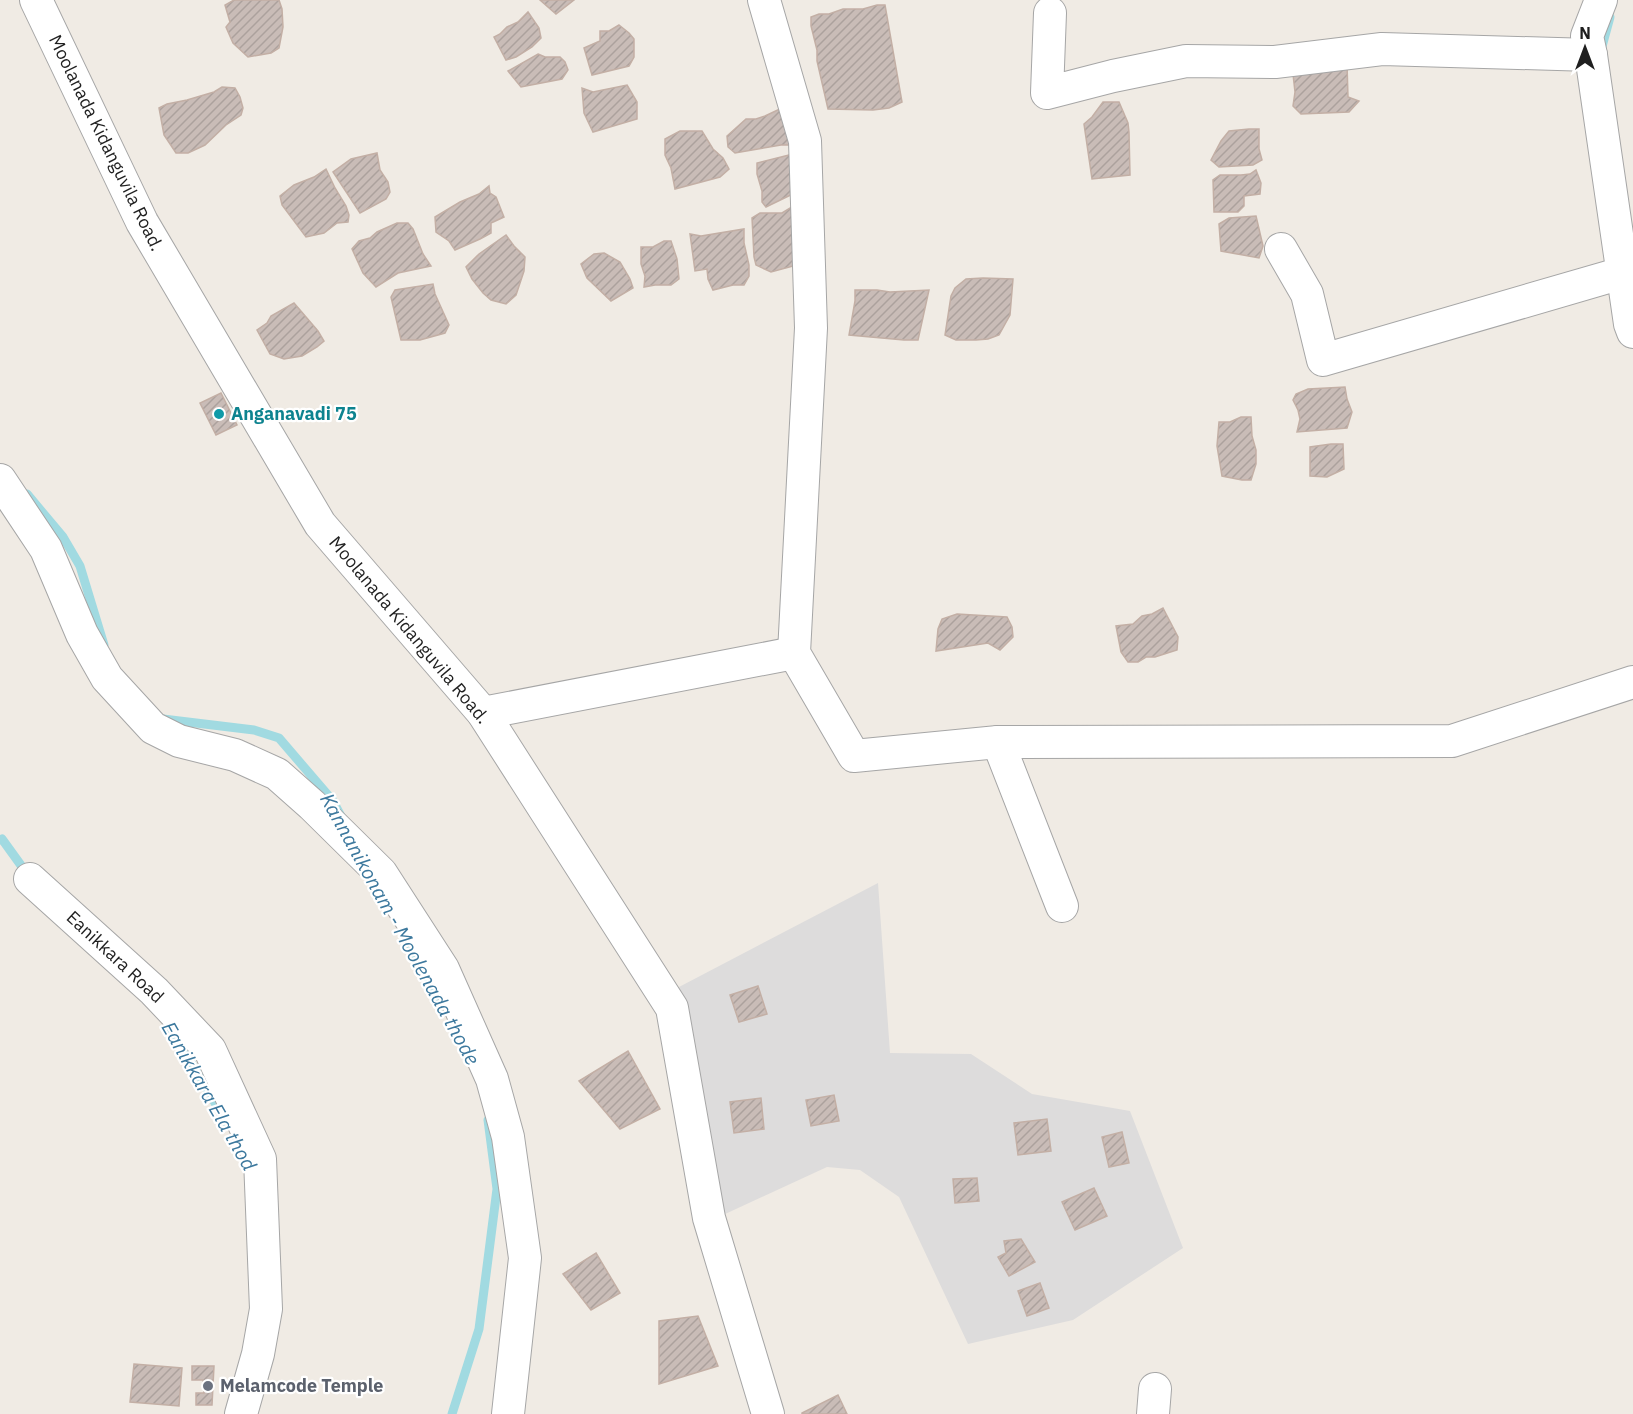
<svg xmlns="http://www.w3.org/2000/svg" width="1633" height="1414" font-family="'IBM Plex Sans',sans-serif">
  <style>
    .residential { fill: #dddcdc }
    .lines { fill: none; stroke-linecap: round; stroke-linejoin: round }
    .stream { stroke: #a1dae1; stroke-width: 9 }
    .building { fill: url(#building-hatch); stroke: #c3afa5; stroke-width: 1.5 }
    .street-casing { stroke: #a6a6a6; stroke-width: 34 }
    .street { stroke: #fff; stroke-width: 32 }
    .culture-dot { fill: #0f9aa8; stroke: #fff; stroke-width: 2 }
    .worship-dot { fill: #6b7280; stroke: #fff; stroke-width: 2 }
    .labels { text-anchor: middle; stroke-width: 4.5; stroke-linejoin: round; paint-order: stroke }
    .street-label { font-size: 18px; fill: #1f1f1f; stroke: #fff }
    .culture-label { font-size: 18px; font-weight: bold; fill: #0d838f; stroke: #fff; text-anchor: start }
    .worship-label { font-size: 18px; font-weight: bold; fill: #5b616d; stroke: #fff; text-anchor: start }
    .water-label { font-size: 20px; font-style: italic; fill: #3c789d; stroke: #fff }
  </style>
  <defs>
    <pattern id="building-hatch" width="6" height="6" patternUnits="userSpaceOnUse" patternTransform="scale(1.5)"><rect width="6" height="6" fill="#c9bcb7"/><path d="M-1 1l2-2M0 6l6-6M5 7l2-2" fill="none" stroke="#aca19d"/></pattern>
  </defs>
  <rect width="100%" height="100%" fill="#f0ebe4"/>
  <path class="residential" d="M 878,883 L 890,1053 L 971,1054 L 1032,1094 L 1130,1111 L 1183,1248 L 1073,1320 L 968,1344 L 899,1197 L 860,1170 L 827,1167 L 723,1215 L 693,1038 L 679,987 Z"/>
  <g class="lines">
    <g class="stream">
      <path d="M 1601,50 L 1610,17"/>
      <path d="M 27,494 L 63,537 L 80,566 L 104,645"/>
      <path d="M 163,719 L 254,730 L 279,738 L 333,801 L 341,816"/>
      <path d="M 0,840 L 2,839 L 28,875"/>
      <path d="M 411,947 L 443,1006"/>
      <path d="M 171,1029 L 227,1123"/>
      <path d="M 452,1414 L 479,1329 L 497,1189 L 488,1120"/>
    </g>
  </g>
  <g class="building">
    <path d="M 234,0 L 279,0 L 282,9 L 283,27 L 279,48 L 271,53 L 248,57 L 233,43 L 226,27 L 230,22 L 225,5 Z"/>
    <path d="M 540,0 L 574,0 L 556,14 Z"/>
    <path d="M 877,5 L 885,5 L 902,102 L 889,108 L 873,110 L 828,109 L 817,61 L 817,50 L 811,26 L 811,17 L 819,14 L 829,14 L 843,9 L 863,9 Z"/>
    <path d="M 528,12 L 539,28 L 541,38 L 532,47 L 516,57 L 506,60 L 494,37 L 500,34 L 507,27 L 518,22 Z"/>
    <path d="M 619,25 L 629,33 L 634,39 L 634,57 L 629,66 L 592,75 L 584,48 L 600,41 L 600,31 L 609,31 Z"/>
    <path d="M 538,54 L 545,57 L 560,57 L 565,62 L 568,70 L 562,79 L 521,87 L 508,71 Z"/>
    <path d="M 1347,64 L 1348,97 L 1359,101 L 1349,112 L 1301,114 L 1293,106 L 1295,92 L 1293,74 Z"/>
    <path d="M 627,85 L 637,102 L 637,119 L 593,132 L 584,113 L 582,88 L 593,92 Z"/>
    <path d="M 222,87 L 235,88 L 240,97 L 243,108 L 241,115 L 226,125 L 205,145 L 188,153 L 176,153 L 164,135 L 159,108 L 167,104 L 187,100 L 214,92 Z"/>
    <path d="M 1103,102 L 1119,102 L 1128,123 L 1129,132 L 1130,175 L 1092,179 L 1084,124 L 1092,117 Z"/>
    <path d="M 786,106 L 794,145 L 781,145 L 735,153 L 728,147 L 727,136 L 746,119 L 756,119 L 765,116 Z"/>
    <path d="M 1249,129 L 1259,129 L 1259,149 L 1262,160 L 1253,165 L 1219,167 L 1211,160 L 1221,141 L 1229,131 Z"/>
    <path d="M 680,131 L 702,131 L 713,149 L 723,158 L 729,169 L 720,177 L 675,189 L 671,168 L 665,155 L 665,139 Z"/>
    <path d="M 377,153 L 380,170 L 388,182 L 390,192 L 386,199 L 360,213 L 333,172 L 351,159 Z"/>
    <path d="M 801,154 L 803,189 L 766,207 L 762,202 L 762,191 L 757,174 L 757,163 L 789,155 Z"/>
    <path d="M 326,169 L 335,188 L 346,206 L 349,215 L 348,222 L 337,223 L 324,233 L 306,237 L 282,205 L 280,196 L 294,185 L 314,177 Z"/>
    <path d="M 1256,170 L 1261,183 L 1260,194 L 1244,196 L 1244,206 L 1238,212 L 1214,212 L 1213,180 L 1220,175 L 1241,175 L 1250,174 Z"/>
    <path d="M 489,186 L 490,193 L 496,197 L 504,217 L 491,223 L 491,233 L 480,239 L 455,250 L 449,241 L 436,232 L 435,217 L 460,202 L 479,194 Z"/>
    <path d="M 795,205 L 797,265 L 771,272 L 756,265 L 754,257 L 752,218 L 760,213 L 782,213 Z"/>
    <path d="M 1256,216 L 1263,246 L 1259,258 L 1221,251 L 1219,224 L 1229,218 Z"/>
    <path d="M 397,223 L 408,223 L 413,229 L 423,254 L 431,266 L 398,273 L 376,287 L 363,273 L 352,249 L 359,241 L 370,238 L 377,232 Z"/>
    <path d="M 744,229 L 744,243 L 749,265 L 749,276 L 744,285 L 733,285 L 713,290 L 708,279 L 707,269 L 695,271 L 690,234 L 701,236 Z"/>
    <path d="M 506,235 L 514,246 L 525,257 L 524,271 L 516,295 L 506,304 L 491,300 L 483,293 L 472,279 L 466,267 L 479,254 Z"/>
    <path d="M 664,241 L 671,241 L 677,259 L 679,279 L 671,285 L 655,285 L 644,287 L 645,276 L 641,264 L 641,247 L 653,247 Z"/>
    <path d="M 604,253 L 620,262 L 630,279 L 633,288 L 611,301 L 587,278 L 581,264 L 594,254 Z"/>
    <path d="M 983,278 L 1013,279 L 1010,315 L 999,335 L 988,339 L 976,340 L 956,340 L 945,335 L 951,296 L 955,288 L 966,279 Z"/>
    <path d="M 433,284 L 435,294 L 449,325 L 445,333 L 420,340 L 401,340 L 391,297 L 395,290 Z"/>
    <path d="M 855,290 L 877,290 L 890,292 L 929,290 L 918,340 L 904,340 L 849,335 L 855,301 Z"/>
    <path d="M 294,303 L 318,331 L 324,341 L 317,347 L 302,356 L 284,359 L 270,354 L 257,330 L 267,323 L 271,316 Z"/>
    <path d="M 1345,387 L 1347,399 L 1352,412 L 1347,428 L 1297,432 L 1300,419 L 1298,410 L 1293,400 L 1296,394 L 1308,389 Z"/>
    <path d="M 221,393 L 237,425 L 216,435 L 200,403 Z"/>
    <path d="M 1241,417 L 1251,417 L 1252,436 L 1256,450 L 1256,464 L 1251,480 L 1242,480 L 1222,476 L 1217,446 L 1219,422 L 1230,422 Z"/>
    <path d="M 1331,444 L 1343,444 L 1344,469 L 1327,477 L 1310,476 L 1310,447 Z"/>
    <path d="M 1163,608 L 1178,637 L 1177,650 L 1155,657 L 1146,657 L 1138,662 L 1128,662 L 1121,652 L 1116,626 L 1133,624 L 1142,616 L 1152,614 Z"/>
    <path d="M 957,614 L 1007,617 L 1012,627 L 1013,637 L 1000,650 L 988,643 L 936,651 L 938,629 L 942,619 Z"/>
    <path d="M 758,986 L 767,1014 L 739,1022 L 730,995 Z"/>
    <path d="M 628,1051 L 660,1109 L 620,1129 L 579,1081 Z"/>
    <path d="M 834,1095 L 839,1121 L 811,1126 L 806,1100 Z"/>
    <path d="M 761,1098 L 764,1129 L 734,1133 L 730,1102 Z"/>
    <path d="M 1047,1119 L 1051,1151 L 1018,1155 L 1014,1123 Z"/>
    <path d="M 1122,1132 L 1129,1163 L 1109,1167 L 1102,1137 Z"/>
    <path d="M 977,1178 L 979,1201 L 955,1203 L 953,1179 Z"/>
    <path d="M 1094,1188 L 1107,1216 L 1075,1230 L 1062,1202 Z"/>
    <path d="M 1021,1239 L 1035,1262 L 1009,1276 L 998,1257 L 1006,1253 L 1004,1241 Z"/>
    <path d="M 596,1253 L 620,1293 L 591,1310 L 563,1274 Z"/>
    <path d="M 1040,1283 L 1049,1308 L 1027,1316 L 1018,1291 Z"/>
    <path d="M 698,1316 L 718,1366 L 659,1384 L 659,1321 Z"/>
    <path d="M 134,1364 L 182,1368 L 179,1406 L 130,1402 Z"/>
    <path d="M 192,1366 L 214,1366 L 212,1405 L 196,1405 L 196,1393 L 204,1393 L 203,1380 L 192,1380 Z"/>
    <path d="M 838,1395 L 847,1414 L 802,1414 L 802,1413 Z"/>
  </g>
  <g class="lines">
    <defs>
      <g id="street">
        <path d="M 36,0 L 142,222 L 320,524 L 483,713 L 672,1008 L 709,1218 L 768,1414"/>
        <path d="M 764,0 L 805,141 L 811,328 L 794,653 L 854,756 L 998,742"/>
        <path d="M 1601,0 L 1587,36 L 1591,55 L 1630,324 L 1633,332"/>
        <path d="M 1050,13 L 1047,93 L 1113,76 L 1186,61 L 1275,62 L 1382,49 L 1591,55"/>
        <path d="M 1281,249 L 1307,294 L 1323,360 L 1622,273"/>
        <path d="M 0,480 L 46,549 L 82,634 L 107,678 L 153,728 L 179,741 L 235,755 L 277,774 L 312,805 L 381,873 L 443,969 L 492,1079 L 508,1137 L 525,1258 L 508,1414"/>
        <path d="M 483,713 L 794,653"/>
        <path d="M 30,879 L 154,991 L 210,1050 L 260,1159 L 266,1309 L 258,1354 L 241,1414"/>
        <path d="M 1062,906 L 998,742 L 1452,741 L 1633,682"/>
        <path d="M 1153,1414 L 1155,1389"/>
      </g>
    </defs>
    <use href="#street" class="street-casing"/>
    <use href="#street" class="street"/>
  </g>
  <circle class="culture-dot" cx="219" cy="414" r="6"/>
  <circle class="worship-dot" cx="208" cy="1386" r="6"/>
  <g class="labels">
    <g class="street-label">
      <text transform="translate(106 143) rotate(64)" y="6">Moolanada Kidanguvila Road.</text>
      <text transform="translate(409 630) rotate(50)" y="6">Moolanada Kidanguvila Road.</text>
      <text transform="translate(115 957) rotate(43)" y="6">Eanikkara Road</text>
    </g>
    <g class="culture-label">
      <text x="231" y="420">Anganavadi 75</text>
    </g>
    <g class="worship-label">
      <text x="220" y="1392">Melamcode Temple</text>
    </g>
    <g class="water-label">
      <text transform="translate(400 929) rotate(61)" y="7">Kannanikonam - Moolenada thode</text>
      <text transform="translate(209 1096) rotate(60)" y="7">Eanikkara Ela thod</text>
    </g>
  </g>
  <g transform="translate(1585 48)" stroke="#ffffff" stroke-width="4.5" paint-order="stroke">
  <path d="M0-4.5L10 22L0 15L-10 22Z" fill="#1f1f1f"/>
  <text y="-9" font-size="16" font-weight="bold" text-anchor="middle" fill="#1f1f1f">N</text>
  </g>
</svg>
